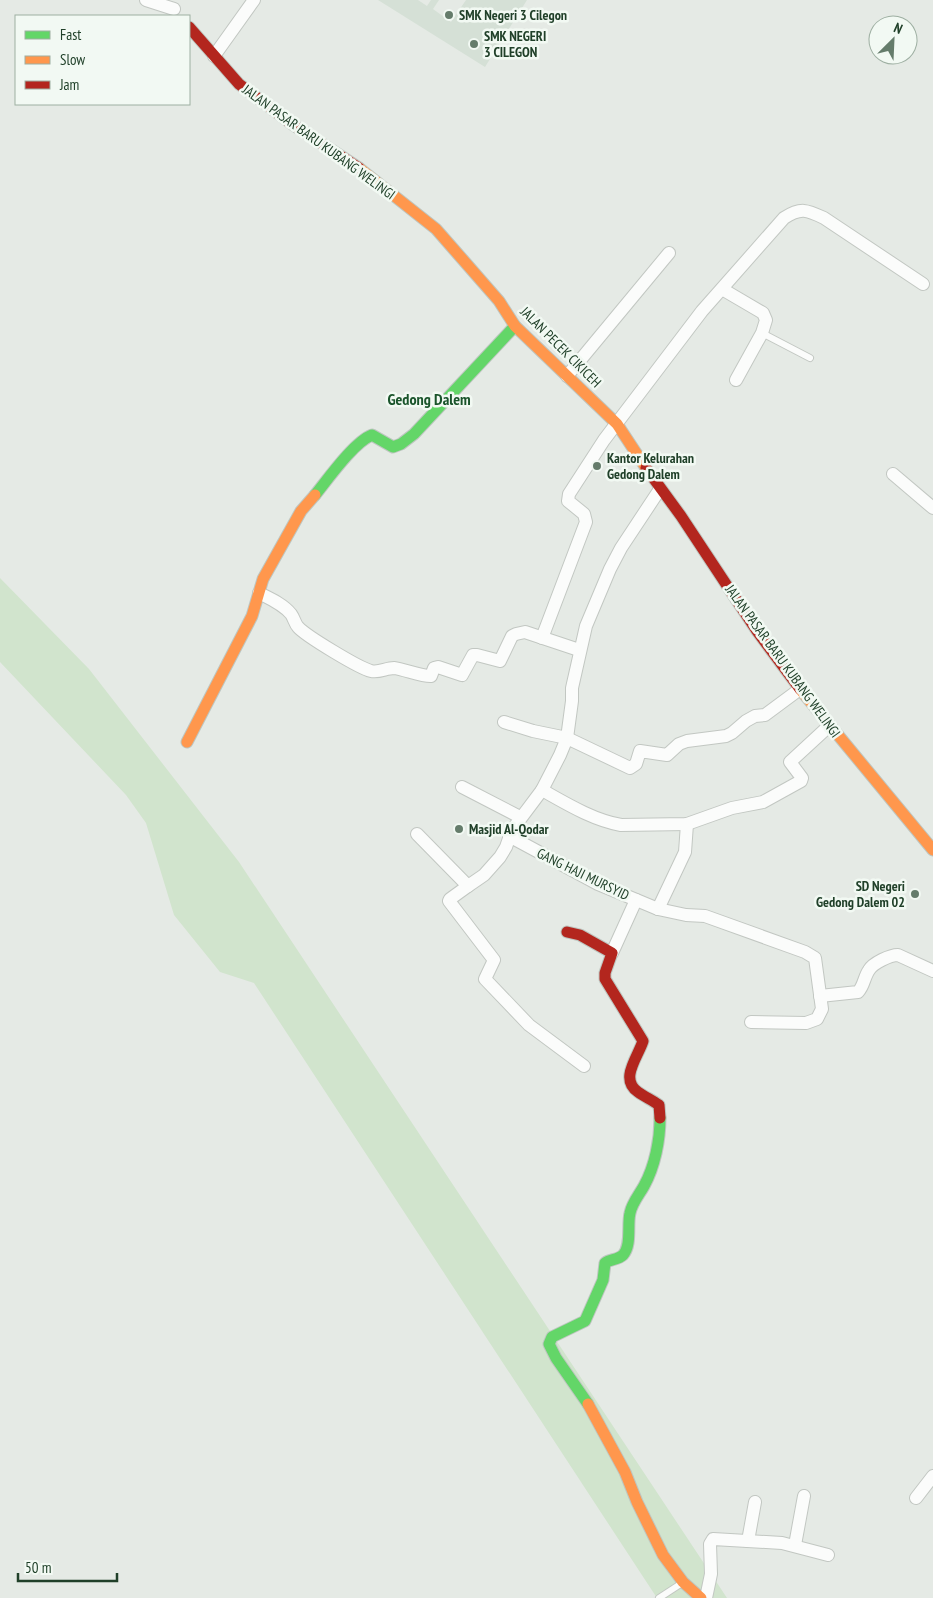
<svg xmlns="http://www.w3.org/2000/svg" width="933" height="1598" font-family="'PT Sans Narrow',sans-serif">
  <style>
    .built { fill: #d5e0d6 }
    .green { fill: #d1e4cd }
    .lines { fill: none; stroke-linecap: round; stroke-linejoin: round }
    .lane-casing { stroke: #c2c7c2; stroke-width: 8 }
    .street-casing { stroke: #c2c7c2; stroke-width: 14 }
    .fast-casing { stroke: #bec6c0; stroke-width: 13 }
    .slow-casing { stroke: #bec6c0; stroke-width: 13 }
    .jam-casing { stroke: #bec6c0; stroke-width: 13 }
    .lane { stroke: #fbfcfb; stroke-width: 6 }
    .street { stroke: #fbfcfb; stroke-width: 12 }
    .fast { stroke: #63d668; stroke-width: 11 }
    .slow { stroke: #ff974d; stroke-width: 11 }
    .jam { stroke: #b3261e; stroke-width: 11 }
    .poi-dot { fill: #657c6b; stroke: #f2f9f3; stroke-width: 2 }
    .labels { text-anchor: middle; stroke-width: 5; stroke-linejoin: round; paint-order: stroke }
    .poi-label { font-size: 14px; font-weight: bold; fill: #204029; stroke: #f2f9f3; text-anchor: start }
    .street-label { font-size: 14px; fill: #204029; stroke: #f2f9f3 }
    .quarter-label { font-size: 16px; font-weight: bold; fill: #1a542b; stroke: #f2f9f3 }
  </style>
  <rect width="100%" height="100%" fill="#e5eae5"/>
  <path class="built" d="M 378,0 L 418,0 L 427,6 L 431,0 L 439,0 L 433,9 L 451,22 L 466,0 L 527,0 L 485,67 Z"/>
  <path class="green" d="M 0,578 L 89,669 L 239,862 L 727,1598 L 657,1598 L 254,983 L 220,972 L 174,915 L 146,823 L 126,795 L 0,662 Z"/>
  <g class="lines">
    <defs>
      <g id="lane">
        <path d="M 762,333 L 810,358"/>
        <path d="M 659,1598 L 682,1583"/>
      </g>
      <g id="street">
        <path d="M 146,0 L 174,9"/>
        <path d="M 214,56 L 254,0"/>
        <path d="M 722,289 L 763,313 L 766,320 L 762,333 L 736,380"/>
        <path d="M 567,376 L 669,253"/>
        <path d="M 893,474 L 933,508"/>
        <path d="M 259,593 C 269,598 283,604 291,614 C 294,618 295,624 298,627 C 306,636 359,668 371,671 C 379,673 386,668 394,668 C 403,669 424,677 431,676 L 434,668 L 438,667 L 462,675 L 473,655 L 477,655 L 500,661 L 512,636 L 516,634 L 525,632 L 579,650"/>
        <path d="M 542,638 L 586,522 L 584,514 L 568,501 L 569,494 L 604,440 L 702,311 L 784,218 C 801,207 807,210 824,218 L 923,284"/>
        <path d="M 504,722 L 533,731 L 567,738 L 630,768 L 636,764 L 640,751 L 667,755 L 679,744 L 687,741 L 726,736 L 732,733 L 746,721 L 755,716 L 765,715 L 800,689"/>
        <path d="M 462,787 L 520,817"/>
        <path d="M 542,790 C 567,804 593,820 621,825 L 687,824 L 732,808 L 763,802 L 801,781 L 802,778 L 790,762 L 829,726"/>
        <path d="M 417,834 L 468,886 L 484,875 L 500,857 L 506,847 L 512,830 L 542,790 L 560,755 L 567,738 L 572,701 L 572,688 L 586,626 L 610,569 L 621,548 L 660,489"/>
        <path d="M 509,836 L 598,884 L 658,909 L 686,915 L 705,916 L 805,952 L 815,958 L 822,1009 L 817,1019 L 806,1023 L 751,1022"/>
        <path d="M 468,886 L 450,899 L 449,901 L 494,960 L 485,979 L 529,1025 L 584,1066"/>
        <path d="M 658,909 L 685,852 L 687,824"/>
        <path d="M 612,953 L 636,900"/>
        <path d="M 820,996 L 858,992 C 864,986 864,977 869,970 C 873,963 890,955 898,955 L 933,971"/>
        <path d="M 916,1498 L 933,1476"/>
        <path d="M 748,1541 L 755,1502"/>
        <path d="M 795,1545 L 804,1496"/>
        <path d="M 706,1598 L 711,1574 L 710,1544 L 713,1539 L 782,1543 L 828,1555"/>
      </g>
      <g id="fast">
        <path d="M 315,495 C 328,479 354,442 372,435 L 393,447 L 401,444 L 414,434 L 515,326"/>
        <path d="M 588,1404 L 556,1358 L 549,1344 L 552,1337 L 585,1321 L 603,1280 L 605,1263 C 610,1259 618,1260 623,1255 C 632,1245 627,1225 630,1213 C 632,1203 639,1195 644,1186 C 655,1166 660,1140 660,1118"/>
      </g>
      <g id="slow">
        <path d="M 359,168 L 436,229 L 499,301 L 515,326 L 617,424 L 646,468"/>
        <path d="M 800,689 L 933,850"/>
        <path d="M 187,742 L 252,616 L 263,579 L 301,511 L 315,495"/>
        <path d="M 588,1404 L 625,1472 L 637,1502 L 663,1555 L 683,1582 L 701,1598"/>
      </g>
      <g id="jam">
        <path d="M 189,27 L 239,84 L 292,124 L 359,168"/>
        <path d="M 646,468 L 681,516 L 757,631 L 800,689"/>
        <path d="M 567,932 L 580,935 L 612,953 L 605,973 L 605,979 L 643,1041 C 638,1057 619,1079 638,1092 C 645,1097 652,1100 659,1105 L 660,1118"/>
      </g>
    </defs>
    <use href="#lane" class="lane-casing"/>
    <use href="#street" class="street-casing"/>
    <use href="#fast" class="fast-casing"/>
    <use href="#slow" class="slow-casing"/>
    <use href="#jam" class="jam-casing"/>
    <use href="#lane" class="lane"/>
    <use href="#street" class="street"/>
    <use href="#fast" class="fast"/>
    <use href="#slow" class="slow"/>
    <use href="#jam" class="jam"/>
  </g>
  <g class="poi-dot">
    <circle cx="449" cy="15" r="5"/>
    <circle cx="474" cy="44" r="5"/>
    <circle cx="597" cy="466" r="5"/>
    <circle cx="459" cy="829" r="5"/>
    <circle cx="915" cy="894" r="5"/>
  </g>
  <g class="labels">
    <g class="poi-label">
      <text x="459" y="20">SMK Negeri 3 Cilegon</text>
      <text x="484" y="41">SMK NEGERI<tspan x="484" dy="16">3 CILEGON</tspan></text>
      <text x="607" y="463">Kantor Kelurahan<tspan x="607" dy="16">Gedong Dalem</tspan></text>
      <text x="469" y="834">Masjid Al-Qodar</text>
      <text x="905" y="891" text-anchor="end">SD Negeri<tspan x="905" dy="16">Gedong Dalem 02</tspan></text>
    </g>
    <g class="street-label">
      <text transform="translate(319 142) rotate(36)" y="5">JALAN PASAR BARU KUBANG WELINGI</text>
      <text transform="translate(561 347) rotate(45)" y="5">JALAN PECEK CIKICEH</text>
      <text transform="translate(783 661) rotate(54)" y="5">JALAN PASAR BARU KUBANG WELINGI</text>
      <text transform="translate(583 874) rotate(26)" y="5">GANG HAJI MURSYID</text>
    </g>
    <g class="quarter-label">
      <text x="429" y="405">Gedong Dalem</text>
    </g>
  </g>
  <rect x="15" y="15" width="175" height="90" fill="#f2f9f3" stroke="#9eafa2"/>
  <rect x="25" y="31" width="25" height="8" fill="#63d668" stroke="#9eafa2"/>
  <text x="60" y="40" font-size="15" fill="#204029">Fast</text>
  <rect x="25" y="56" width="25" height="8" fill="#ff974d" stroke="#9eafa2"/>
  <text x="60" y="65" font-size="15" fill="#204029">Slow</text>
  <rect x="25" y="81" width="25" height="8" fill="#b3261e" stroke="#9eafa2"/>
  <text x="60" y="90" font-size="15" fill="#204029">Jam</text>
  <g transform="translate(893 40) rotate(24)"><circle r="24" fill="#f2f9f3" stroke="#9eafa2"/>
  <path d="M0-4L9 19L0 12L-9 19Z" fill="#657c6b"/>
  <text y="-8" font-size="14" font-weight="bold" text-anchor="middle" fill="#204029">N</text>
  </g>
  <path d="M18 1573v8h99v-8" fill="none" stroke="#204029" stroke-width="2.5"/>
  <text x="25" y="1573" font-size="15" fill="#204029" stroke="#f2f9f3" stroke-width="4" paint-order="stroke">50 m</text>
</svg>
